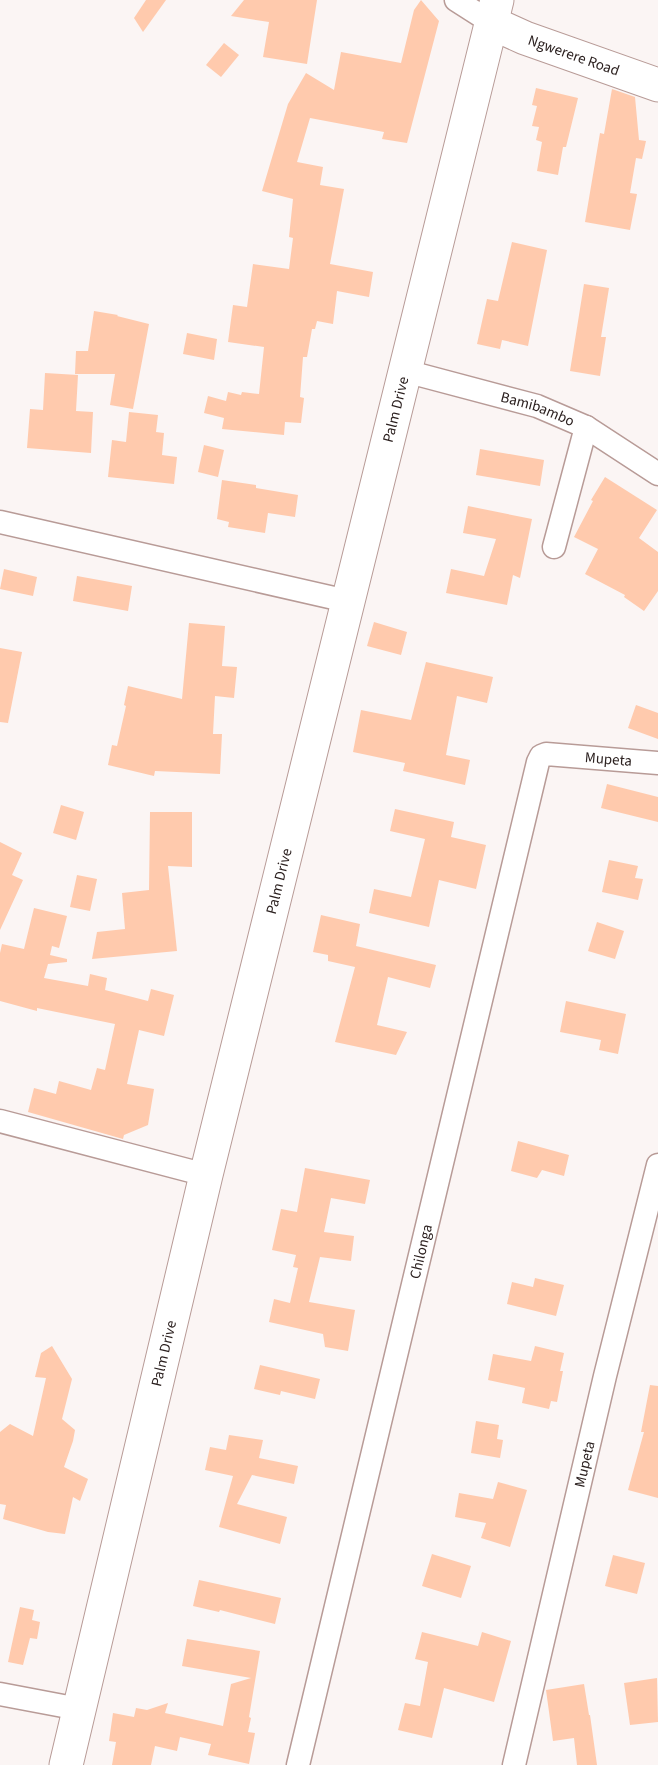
<svg xmlns="http://www.w3.org/2000/svg" width="658" height="1765" font-family="'Source Sans 3',sans-serif">
  <style>
    .building { fill: #ffcaad }
    .lines { fill: none; stroke-linecap: round; stroke-linejoin: round }
    .street-casing { stroke: #b89b97; stroke-width: 25 }
    .secondary-casing { stroke: #b89b97; stroke-width: 35 }
    .street { stroke: #fff; stroke-width: 22 }
    .secondary { stroke: #fff; stroke-width: 33 }
    .labels { text-anchor: middle; stroke-width: 4.5; stroke-linejoin: round; paint-order: stroke }
    .street-label { font-size: 15px; fill: #2b201f; stroke: #fbf5f4 }
  </style>
  <rect width="100%" height="100%" fill="#fbf5f4"/>
  <g class="building">
    <path d="M 146,0 L 166,0 L 143,32 L 134,18 Z"/>
    <path d="M 244,0 L 317,0 L 307,64 L 263,57 L 269,22 L 231,16 Z"/>
    <path d="M 421,0 L 439,21 L 407,143 L 382,139 L 384,132 L 310,118 L 297,162 L 323,167 L 320,185 L 344,189 L 330,264 L 373,272 L 369,297 L 337,291 L 333,324 L 317,321 L 315,329 L 312,329 L 307,357 L 303,357 L 300,397 L 304,398 L 301,423 L 285,422 L 284,435 L 222,429 L 224,418 L 204,413 L 208,396 L 226,401 L 228,392 L 241,395 L 242,392 L 259,394 L 264,347 L 228,342 L 233,305 L 247,307 L 253,264 L 289,269 L 293,238 L 289,237 L 293,199 L 262,191 L 288,104 L 306,73 L 334,90 L 341,52 L 401,63 L 414,10 Z"/>
    <path d="M 224,43 L 239,55 L 221,77 L 206,65 Z"/>
    <path d="M 536,88 L 578,98 L 566,147 L 563,147 L 558,175 L 537,171 L 542,142 L 536,140 L 539,127 L 532,126 L 537,106 L 532,105 Z"/>
    <path d="M 612,89 L 635,97 L 639,140 L 646,141 L 642,159 L 636,158 L 630,193 L 637,194 L 630,230 L 585,222 L 600,133 L 604,134 Z"/>
    <path d="M 512,242 L 547,250 L 528,346 L 502,340 L 500,349 L 477,344 L 487,299 L 498,301 Z"/>
    <path d="M 584,284 L 609,288 L 601,337 L 606,337 L 600,376 L 570,371 Z"/>
    <path d="M 94,311 L 118,315 L 117,316 L 149,324 L 133,409 L 110,405 L 115,374 L 75,374 L 76,351 L 88,351 Z"/>
    <path d="M 187,333 L 217,339 L 214,360 L 183,354 Z"/>
    <path d="M 45,373 L 78,375 L 76,411 L 93,412 L 91,453 L 27,448 L 30,409 L 43,410 Z"/>
    <path d="M 129,412 L 158,415 L 156,432 L 164,433 L 162,455 L 177,457 L 174,484 L 108,477 L 112,440 L 126,442 Z"/>
    <path d="M 204,445 L 224,450 L 218,477 L 198,472 Z"/>
    <path d="M 480,449 L 544,460 L 540,486 L 476,475 Z"/>
    <path d="M 605,477 L 657,510 L 639,538 L 658,552 L 658,591 L 644,611 L 624,597 L 625,595 L 585,574 L 598,549 L 574,537 L 593,501 L 591,500 Z"/>
    <path d="M 222,480 L 256,485 L 256,488 L 298,495 L 295,517 L 268,513 L 265,533 L 228,527 L 229,522 L 217,519 Z"/>
    <path d="M 468,506 L 532,519 L 520,578 L 513,575 L 507,605 L 446,593 L 451,569 L 484,576 L 496,539 L 463,533 Z"/>
    <path d="M 4,569 L 37,577 L 33,596 L 0,589 Z"/>
    <path d="M 77,576 L 132,586 L 128,611 L 73,601 Z"/>
    <path d="M 374,622 L 407,632 L 401,655 L 367,646 Z"/>
    <path d="M 189,623 L 225,626 L 222,666 L 237,667 L 234,698 L 215,696 L 213,734 L 222,734 L 220,774 L 155,771 L 154,776 L 108,765 L 112,745 L 117,746 L 126,706 L 124,705 L 128,686 L 182,699 Z"/>
    <path d="M 0,648 L 22,652 L 8,723 L 0,722 Z"/>
    <path d="M 426,662 L 493,677 L 487,703 L 457,696 L 446,755 L 470,760 L 465,785 L 403,771 L 405,763 L 353,752 L 361,710 L 411,720 Z"/>
    <path d="M 636,705 L 658,713 L 658,739 L 628,728 Z"/>
    <path d="M 607,784 L 658,797 L 658,822 L 601,808 Z"/>
    <path d="M 61,805 L 84,812 L 76,840 L 53,833 Z"/>
    <path d="M 395,809 L 454,822 L 451,837 L 486,845 L 476,889 L 439,880 L 429,927 L 369,913 L 374,889 L 411,897 L 425,839 L 390,831 Z"/>
    <path d="M 150,812 L 192,812 L 192,867 L 168,866 L 177,951 L 92,959 L 97,932 L 125,929 L 122,893 L 149,890 Z"/>
    <path d="M 0,842 L 22,853 L 12,875 L 23,880 L 0,930 Z"/>
    <path d="M 609,860 L 638,866 L 635,878 L 643,879 L 638,900 L 602,892 Z"/>
    <path d="M 77,875 L 97,879 L 90,911 L 70,907 Z"/>
    <path d="M 34,908 L 67,916 L 59,948 L 52,946 L 50,955 L 67,959 L 67,962 L 48,964 L 44,978 L 88,986 L 90,974 L 107,978 L 105,990 L 148,1001 L 151,989 L 174,995 L 164,1036 L 139,1030 L 127,1084 L 154,1089 L 148,1125 L 124,1135 L 123,1139 L 28,1112 L 34,1088 L 56,1094 L 59,1081 L 91,1090 L 97,1068 L 105,1070 L 115,1024 L 37,1008 L 37,1011 L 0,1001 L 0,953 L 2,944 L 24,949 Z"/>
    <path d="M 321,915 L 360,924 L 356,946 L 436,965 L 430,988 L 388,977 L 377,1025 L 407,1032 L 396,1055 L 335,1042 L 355,967 L 328,961 L 328,955 L 313,952 Z"/>
    <path d="M 597,922 L 624,931 L 615,959 L 588,951 Z"/>
    <path d="M 566,1001 L 626,1014 L 618,1054 L 599,1050 L 601,1040 L 560,1032 Z"/>
    <path d="M 518,1141 L 569,1155 L 564,1176 L 542,1170 L 537,1178 L 511,1171 Z"/>
    <path d="M 305,1168 L 370,1180 L 365,1204 L 331,1198 L 324,1232 L 354,1236 L 351,1261 L 320,1257 L 309,1302 L 355,1310 L 348,1351 L 325,1347 L 323,1334 L 269,1322 L 274,1299 L 290,1303 L 298,1268 L 293,1267 L 296,1255 L 272,1250 L 281,1209 L 297,1212 Z"/>
    <path d="M 535,1278 L 564,1285 L 556,1316 L 507,1304 L 512,1282 L 533,1287 Z"/>
    <path d="M 52,1346 L 72,1379 L 62,1419 L 75,1430 L 73,1441 L 64,1467 L 88,1479 L 80,1501 L 73,1497 L 65,1534 L 48,1532 L 3,1519 L 6,1505 L 0,1504 L 0,1432 L 10,1424 L 33,1436 L 46,1378 L 35,1377 L 41,1353 Z"/>
    <path d="M 535,1346 L 564,1353 L 560,1371 L 563,1371 L 557,1402 L 551,1401 L 549,1409 L 522,1403 L 525,1388 L 488,1380 L 493,1354 L 531,1361 Z"/>
    <path d="M 260,1365 L 320,1379 L 315,1399 L 281,1391 L 280,1395 L 254,1389 Z"/>
    <path d="M 650,1385 L 658,1386 L 658,1498 L 628,1490 L 644,1432 L 641,1432 Z"/>
    <path d="M 476,1421 L 499,1425 L 497,1439 L 503,1440 L 500,1458 L 471,1453 Z"/>
    <path d="M 229,1435 L 263,1440 L 259,1458 L 298,1466 L 294,1484 L 252,1475 L 237,1504 L 287,1517 L 280,1544 L 219,1527 L 233,1476 L 205,1470 L 210,1447 L 226,1450 Z"/>
    <path d="M 498,1482 L 527,1490 L 510,1547 L 481,1538 L 486,1523 L 455,1517 L 459,1493 L 493,1499 Z"/>
    <path d="M 432,1554 L 471,1566 L 461,1598 L 422,1586 Z"/>
    <path d="M 613,1555 L 645,1563 L 637,1594 L 605,1586 Z"/>
    <path d="M 199,1580 L 281,1598 L 275,1624 L 220,1610 L 219,1612 L 193,1606 Z"/>
    <path d="M 20,1607 L 34,1610 L 32,1620 L 40,1622 L 37,1639 L 30,1638 L 23,1665 L 8,1662 Z"/>
    <path d="M 422,1632 L 478,1646 L 482,1632 L 511,1641 L 494,1702 L 444,1688 L 432,1738 L 398,1730 L 405,1703 L 420,1706 L 428,1662 L 415,1659 Z"/>
    <path d="M 187,1639 L 260,1651 L 249,1717 L 251,1718 L 248,1732 L 255,1733 L 249,1764 L 208,1755 L 211,1744 L 180,1737 L 177,1751 L 155,1746 L 151,1765 L 112,1765 L 116,1742 L 109,1741 L 113,1713 L 134,1717 L 136,1708 L 147,1710 L 168,1703 L 165,1713 L 223,1726 L 231,1684 L 251,1678 L 182,1666 Z"/>
    <path d="M 657,1678 L 658,1722 L 630,1725 L 624,1683 Z"/>
    <path d="M 584,1684 L 589,1715 L 590,1715 L 597,1765 L 577,1765 L 574,1738 L 553,1741 L 546,1690 Z"/>
  </g>
  <g class="lines">
    <defs>
      <g id="street">
        <path d="M 456,0 L 492,23"/>
        <path id="s1" d="M 405,371 L 537,406 L 586,427 L 658,474"/>
        <path d="M 0,522 L 347,601"/>
        <path d="M 554,547 L 586,427"/>
        <path d="M 0,1121 L 206,1175"/>
        <path d="M 0,1694 L 79,1709"/>
        <path id="s2" d="M 298,1765 L 538,762 L 541,756 L 546,754 L 658,763"/>
        <path id="s3" d="M 514,1765 L 605,1376 L 658,1165"/>
      </g>
      <g id="secondary">
        <path id="s4" d="M 492,23 L 525,38 L 658,85"/>
        <path id="s5" d="M 66,1765 L 206,1175 L 497,0"/>
      </g>
    </defs>
    <use href="#street" class="street-casing"/>
    <use href="#secondary" class="secondary-casing"/>
    <use href="#street" class="street"/>
    <use href="#secondary" class="secondary"/>
  </g>
  <g class="labels">
    <g class="street-label">
      <text dy="5" stroke="none"><textPath href="#s4" startOffset="88">Ngwerere Road</textPath></text>
      <text dy="5" stroke="none"><textPath href="#s1" startOffset="138">Bamibambo</textPath></text>
      <text dy="5" stroke="none"><textPath href="#s5" startOffset="1395">Palm Drive</textPath></text>
      <text dy="5" stroke="none"><textPath href="#s2" startOffset="1106">Mupeta</textPath></text>
      <text dy="5" stroke="none"><textPath href="#s5" startOffset="909">Palm Drive</textPath></text>
      <text dy="5" stroke="none"><textPath href="#s2" startOffset="528">Chilonga</textPath></text>
      <text dy="5" stroke="none"><textPath href="#s5" startOffset="423">Palm Drive</textPath></text>
      <text dy="5" stroke="none"><textPath href="#s3" startOffset="309">Mupeta</textPath></text>
    </g>
  </g>
</svg>
